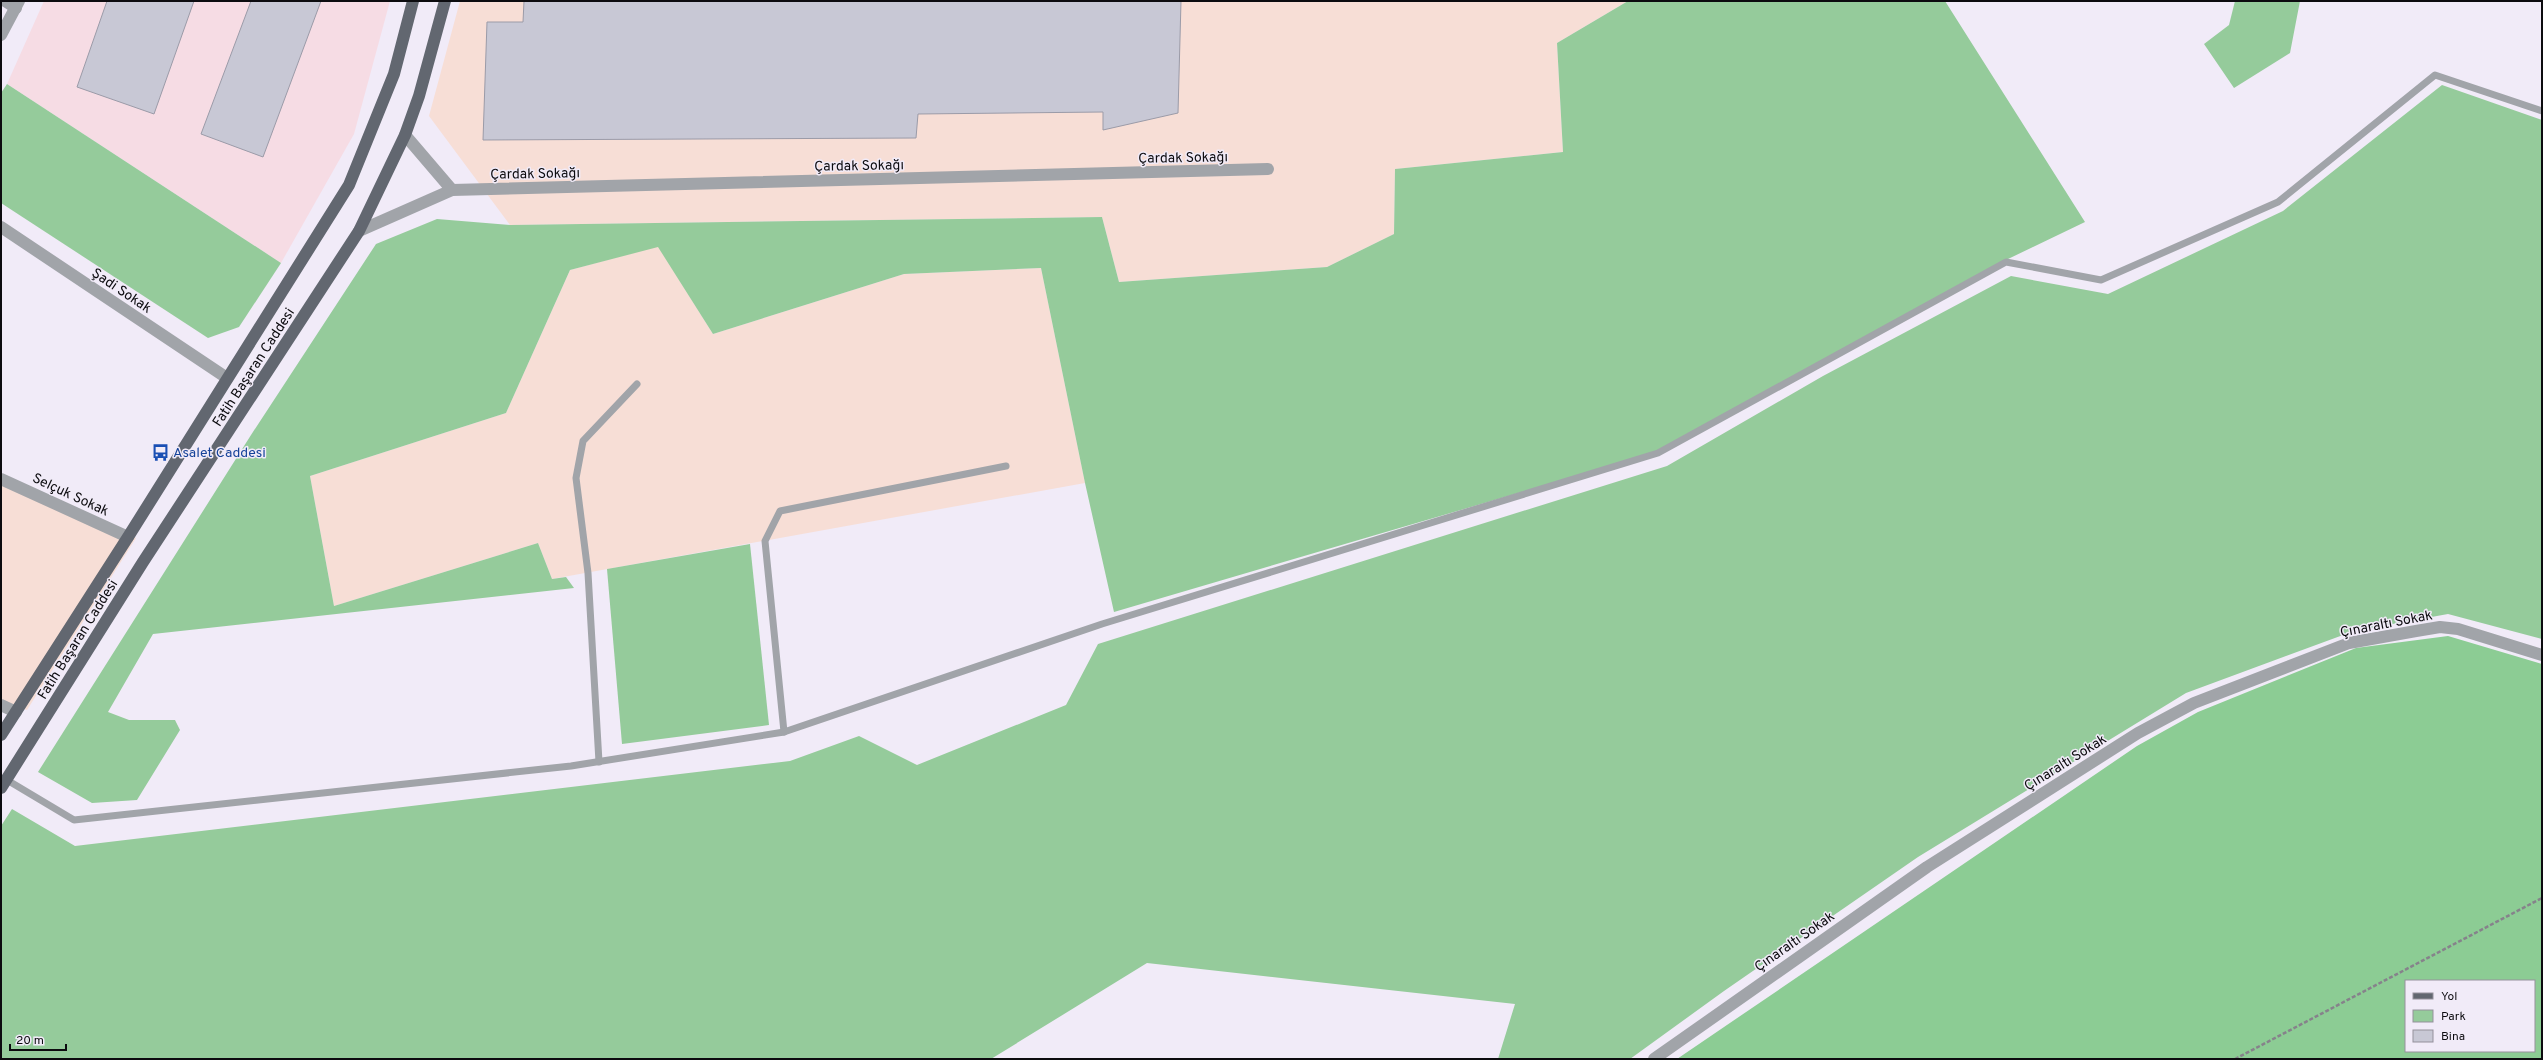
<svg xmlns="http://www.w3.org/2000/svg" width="2543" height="1060" font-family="Overpass,sans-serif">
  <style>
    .commercial { fill: #f6dce4 }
    .industrial { fill: #f7ded6 }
    .green { fill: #95cb9b }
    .forest { fill: #8ccc94; fill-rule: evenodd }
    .building { fill: #c8c8d5; stroke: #9b9ba8 }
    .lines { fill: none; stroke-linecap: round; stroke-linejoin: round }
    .path { stroke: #86828b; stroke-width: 2.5; stroke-dasharray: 4 2; stroke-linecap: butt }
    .service { stroke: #a1a4a9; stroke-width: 7 }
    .minor { stroke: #a1a4a9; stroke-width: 12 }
    .tertiary { stroke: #a1a4a9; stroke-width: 12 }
    .primary { stroke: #626770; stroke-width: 12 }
    .labels { text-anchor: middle; stroke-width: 3; stroke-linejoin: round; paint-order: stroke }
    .street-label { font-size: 14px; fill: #0c0b0f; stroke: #f1ebf8 }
    .transit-label { font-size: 14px; fill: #164399; stroke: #f1ebf8; text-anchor: start }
  </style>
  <rect width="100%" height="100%" fill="#f1ebf8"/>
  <path class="commercial" d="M 44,1 L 390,1 L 354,134 L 281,263 L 7,84 Z"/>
  <g class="industrial">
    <path d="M 460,1 L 1628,1 L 1557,43 L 1563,152 L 1395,169 L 1394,234 L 1327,267 L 1119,282 L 1102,217 L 510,225 L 429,116 Z"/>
    <path d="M 658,246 L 713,334 L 904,274 L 1041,268 L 1085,483 L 552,579 L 538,543 L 334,606 L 310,476 L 506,413 L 570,270 Z"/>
    <path d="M 1,475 L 136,538 L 27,710 L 1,700 Z"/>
  </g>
  <g class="green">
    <path d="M 1628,1 L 1945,1 L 2085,222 L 2008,259 L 1658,452 L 1114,612 L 1085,483 L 1041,268 L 904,274 L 713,334 L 658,247 L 570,270 L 506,413 L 310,476 L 334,606 L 538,543 L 552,579 L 566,577 L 574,588 L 153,634 L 108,712 L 129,720 L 175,720 L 180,730 L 137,800 L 92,803 L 38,772 L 251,435 L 376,244 L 437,219 L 510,225 L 1102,217 L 1119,282 L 1327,267 L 1394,234 L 1395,169 L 1563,152 L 1557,43 Z"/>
    <path d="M 2235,1 L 2300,1 L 2290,53 L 2234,88 L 2204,44 L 2229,25 Z"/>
    <path d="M 7,84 L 281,263 L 239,327 L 208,338 L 1,203 L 1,93 Z"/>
    <path d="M 2442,85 L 2542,120 L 2542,639 L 2448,614 L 2354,631 L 2186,693 L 1918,857 L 1724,991 L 1630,1059 L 1498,1059 L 1515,1004 L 1147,963 L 991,1059 L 1,1059 L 1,826 L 12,809 L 75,846 L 790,761 L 859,736 L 917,765 L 1066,705 L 1098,644 L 1667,466 L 1823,376 L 2011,276 L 2108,294 L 2283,211 Z"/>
    <path d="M 750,544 L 769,725 L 622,744 L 607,569 Z"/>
  </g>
  <path class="forest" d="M 2448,636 L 2542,664 L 2542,1059 L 1677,1059 L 2137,746 L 2198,712 L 2356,648 ZM 2406,981 L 2534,981 L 2534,1051 L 2406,1051 Z"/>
  <g class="building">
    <path d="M 107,1 L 194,1 L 154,114 L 77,87 Z"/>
    <path d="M 251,1 L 321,1 L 263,157 L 201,134 Z"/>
    <path d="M 524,1 L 1181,1 L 1178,113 L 1103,130 L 1103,112 L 918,114 L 916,138 L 483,140 L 487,22 L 523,22 Z"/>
  </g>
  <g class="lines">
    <g class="path">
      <path d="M 2541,499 L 2542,499"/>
      <path d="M 2235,1059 L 2542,898"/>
    </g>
    <g class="service">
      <path d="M 784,732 L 765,541 L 780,511 L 1006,466"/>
      <path d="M 599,762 L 588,573 L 576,478 L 583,441 L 637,384"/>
      <path d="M 7,780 L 74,820 L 571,766 L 784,732 L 1102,624 L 1658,453 L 2006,262 L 2101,280 L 2278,202 L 2435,75 L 2542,111"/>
    </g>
    <g class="minor">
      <path d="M 5,1 L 16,8"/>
      <path d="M 405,135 L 452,190"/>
      <path d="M 1,227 L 227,378"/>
      <path d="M 359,231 L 452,190 L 1268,169"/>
      <path d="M 1,479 L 128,537"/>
      <path d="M 1,705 L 16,712"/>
      <path d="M 1654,1059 L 1927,867 L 2138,733 L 2194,703 L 2349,643 L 2416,631 L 2440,627 L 2458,629 L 2542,655"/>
    </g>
    <path class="tertiary" d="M 1,35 L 19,1"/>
    <g class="primary">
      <path d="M 1,735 L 128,537 L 349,185 L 394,74 L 413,1"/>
      <path d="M 1,788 L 143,562 L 359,231 L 405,135 L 419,96 L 445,1"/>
    </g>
  </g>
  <defs>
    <symbol id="bus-bare" viewBox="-9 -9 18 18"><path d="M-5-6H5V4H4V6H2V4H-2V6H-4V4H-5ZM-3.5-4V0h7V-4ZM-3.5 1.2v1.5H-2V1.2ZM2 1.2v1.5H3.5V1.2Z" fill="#1a4fb4" stroke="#f1ebf8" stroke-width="2.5" paint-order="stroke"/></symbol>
  </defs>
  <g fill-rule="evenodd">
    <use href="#bus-bare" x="148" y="440" width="25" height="25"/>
  </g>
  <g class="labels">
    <g class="street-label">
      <text transform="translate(1183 157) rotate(-1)" y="5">Çardak Sokağı</text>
      <text transform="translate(859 165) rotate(-1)" y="5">Çardak Sokağı</text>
      <text transform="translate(535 173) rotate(-1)" y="5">Çardak Sokağı</text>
      <text transform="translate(122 290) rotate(34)" y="5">Şadi Sokak</text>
      <text transform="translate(253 367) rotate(-57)" y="5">Fatih Başaran Caddesi</text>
      <text transform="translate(71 494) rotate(25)" y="5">Selçuk Sokak</text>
      <text transform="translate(2386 623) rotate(-11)" y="5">Çınaraltı Sokak</text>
      <text transform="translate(77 639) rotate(-58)" y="5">Fatih Başaran Caddesi</text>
      <text transform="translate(2065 762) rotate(-32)" y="5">Çınaraltı Sokak</text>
      <text transform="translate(1794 941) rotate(-35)" y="5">Çınaraltı Sokak</text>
    </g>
    <g class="transit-label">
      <text x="173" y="457">Asalet Caddesi</text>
    </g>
  </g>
  <rect width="2543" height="1060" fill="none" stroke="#0c0b0f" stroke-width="4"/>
  <rect x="2405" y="980" width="130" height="72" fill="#f1ebf8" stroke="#95919b"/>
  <rect x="2413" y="993" width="20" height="6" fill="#626770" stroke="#95919b"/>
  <text x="2441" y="1000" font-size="12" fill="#0c0b0f">Yol</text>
  <rect x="2413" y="1010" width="20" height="12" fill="#95cb9b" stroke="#95919b"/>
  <text x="2441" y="1020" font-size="12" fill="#0c0b0f">Park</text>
  <rect x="2413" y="1030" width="20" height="12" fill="#c8c8d5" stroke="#95919b"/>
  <text x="2441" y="1040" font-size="12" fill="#0c0b0f">Bina</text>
  <path d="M10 1044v6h56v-6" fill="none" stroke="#0c0b0f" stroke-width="2"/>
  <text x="16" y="1044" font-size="12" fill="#0c0b0f" stroke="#f1ebf8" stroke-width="3" paint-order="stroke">20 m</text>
</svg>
